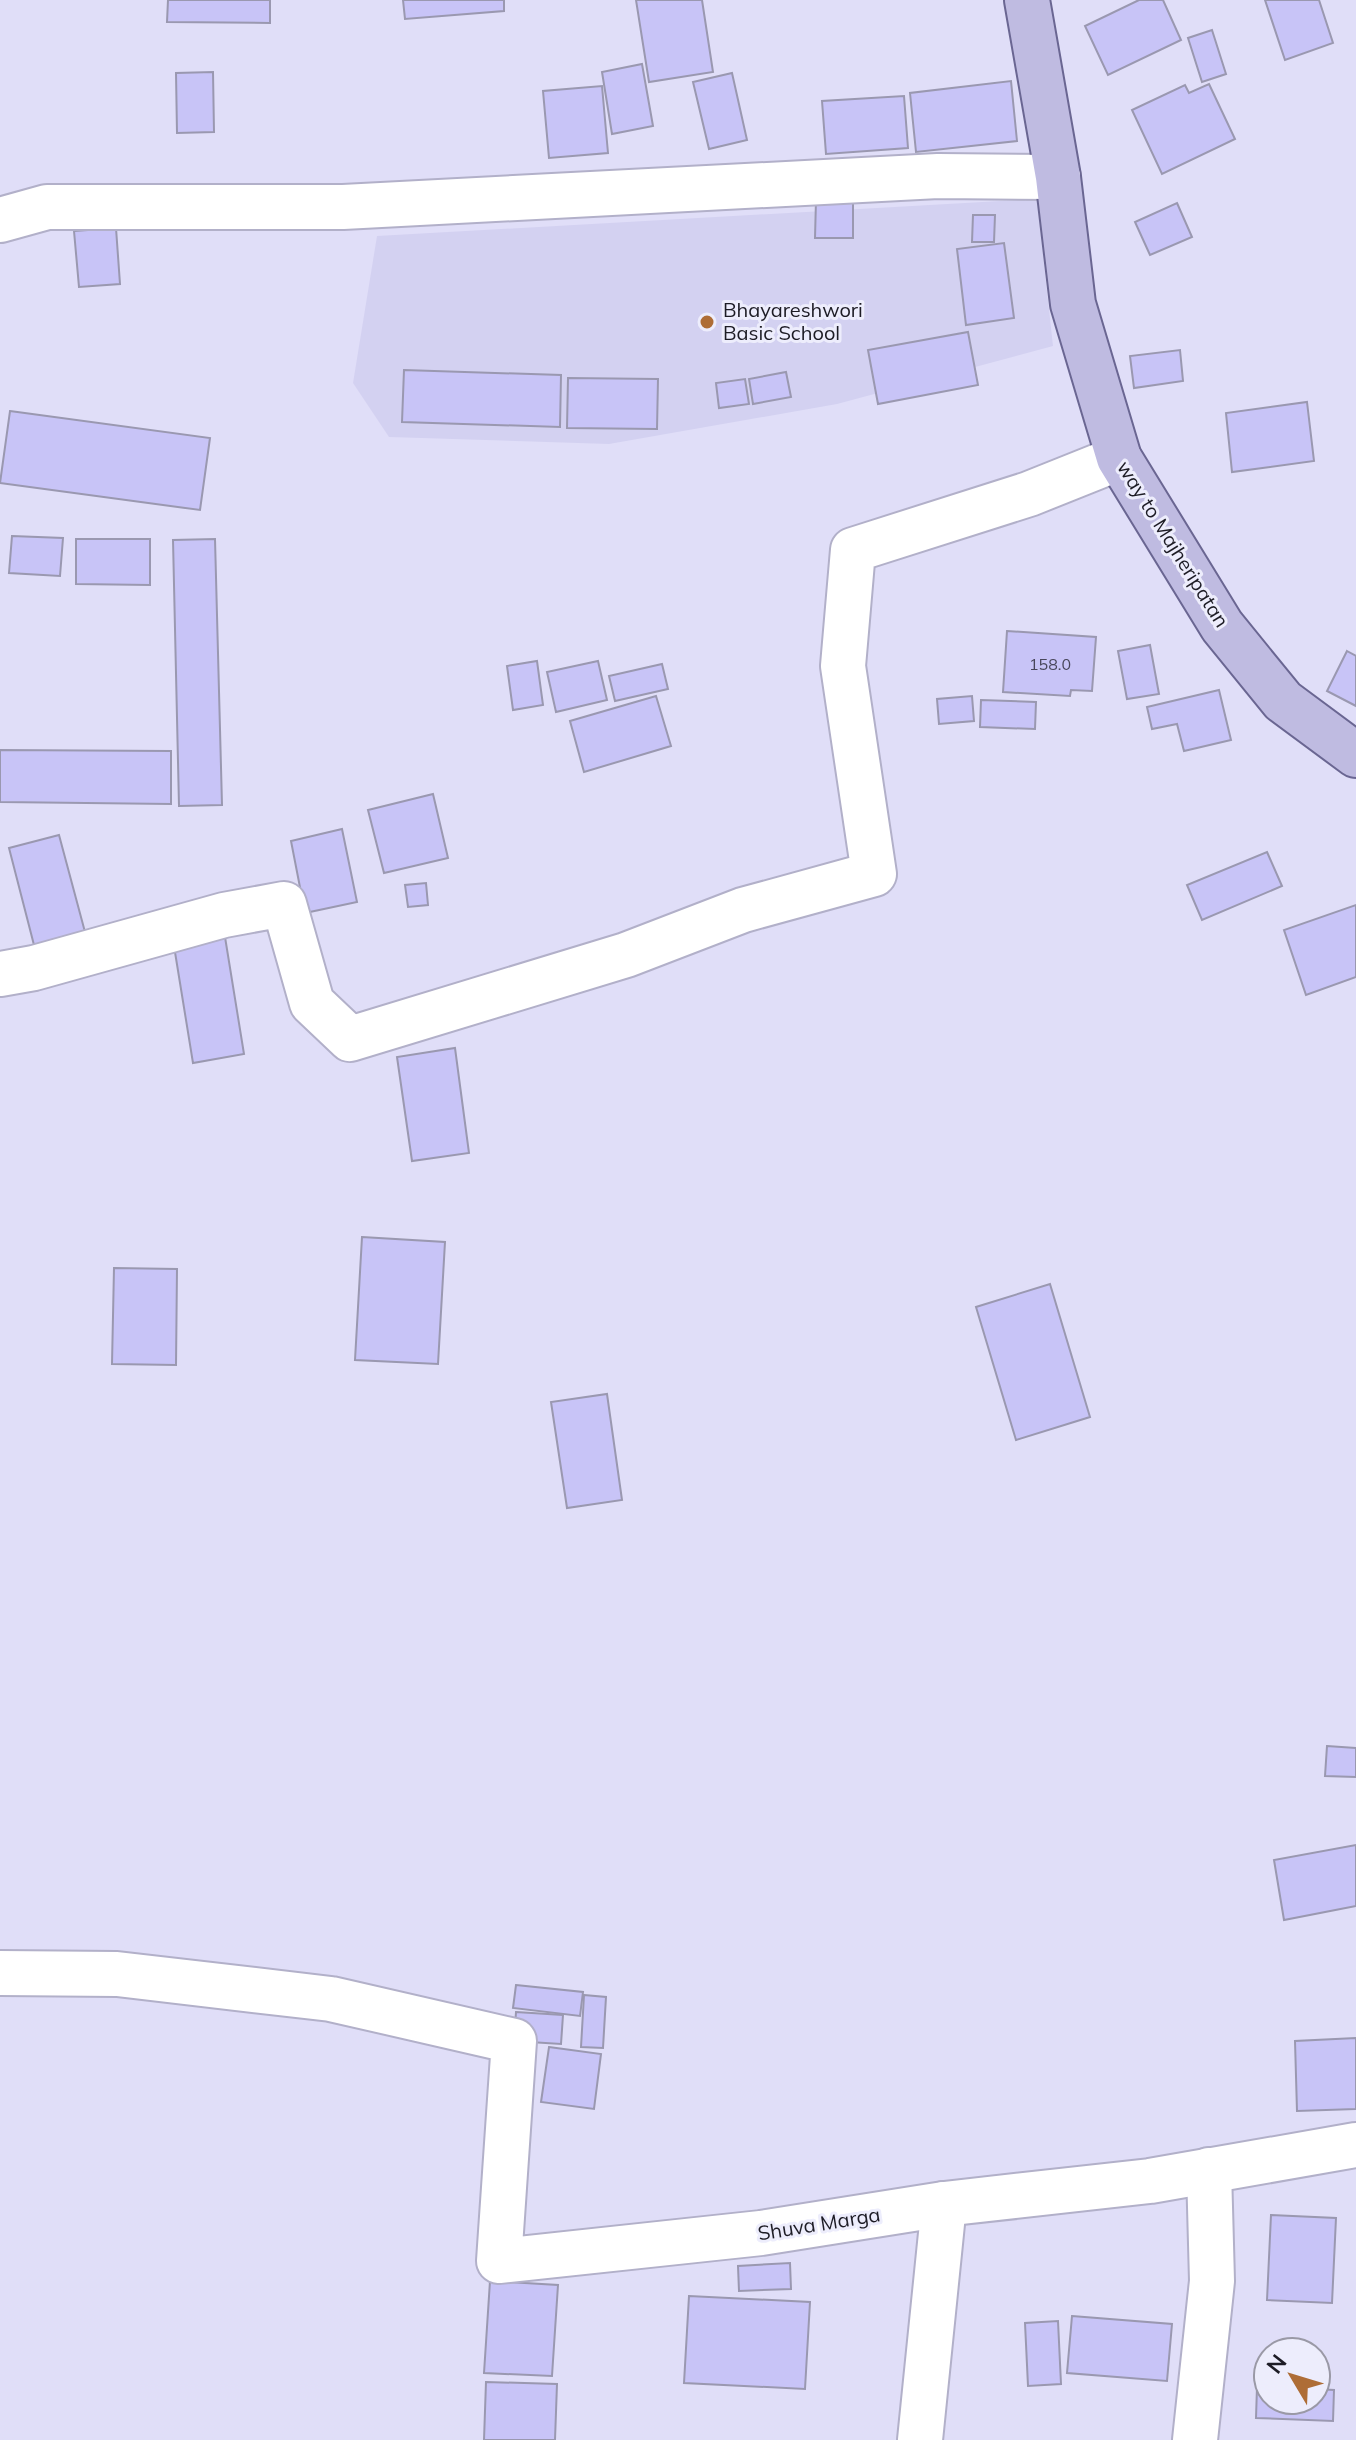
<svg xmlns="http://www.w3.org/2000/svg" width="1356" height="2440" font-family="Mulish,sans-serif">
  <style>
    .built { fill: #d3d1f1 }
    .building { fill: #c8c4f7; stroke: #9a98b0; stroke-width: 2 }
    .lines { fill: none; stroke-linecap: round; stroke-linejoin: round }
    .street-casing { stroke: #b2b0c9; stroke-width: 48 }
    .primary-casing { stroke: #6a6692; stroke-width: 48 }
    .street { stroke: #fff; stroke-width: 44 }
    .primary { stroke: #bfbbe1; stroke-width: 44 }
    .poi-dot { fill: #ae6d36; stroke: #ededfc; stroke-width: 3 }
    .labels { text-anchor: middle; stroke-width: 6; stroke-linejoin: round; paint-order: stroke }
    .number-label { font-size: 16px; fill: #48465a }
    .poi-label { font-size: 20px; fill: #1d1c25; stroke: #ededfc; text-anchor: start }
    .street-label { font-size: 20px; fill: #1d1c25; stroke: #ededfc }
  </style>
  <rect width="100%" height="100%" fill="#e0def8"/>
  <path class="built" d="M 1037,199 L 1053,346 L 837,404 L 609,444 L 389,437 L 353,383 L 377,236 Z"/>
  <g class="building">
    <path d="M 168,0 L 270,0 L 270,23 L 167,22 Z"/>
    <path d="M 403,0 L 504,0 L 504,11 L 405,19 Z"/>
    <path d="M 636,0 L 702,0 L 713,72 L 649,82 Z"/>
    <path d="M 1139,0 L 1163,0 L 1181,40 L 1108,75 L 1085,26 Z"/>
    <path d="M 1265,0 L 1319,0 L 1333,43 L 1285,60 Z"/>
    <path d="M 1212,30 L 1226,74 L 1202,82 L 1188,38 Z"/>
    <path d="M 642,64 L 653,126 L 612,134 L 602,72 Z"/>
    <path d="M 213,72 L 214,132 L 177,133 L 176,73 Z"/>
    <path d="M 732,73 L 747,140 L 709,149 L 693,82 Z"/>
    <path d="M 1011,81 L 1017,141 L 916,152 L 910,93 Z"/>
    <path d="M 1209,84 L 1235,139 L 1162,174 L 1132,110 L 1185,85 L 1189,93 Z"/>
    <path d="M 602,86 L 608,153 L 549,158 L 543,91 Z"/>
    <path d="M 904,96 L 908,148 L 826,154 L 822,101 Z"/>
    <path d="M 816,200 L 853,200 L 853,238 L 815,238 Z"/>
    <path d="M 1177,203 L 1192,237 L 1150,255 L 1135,222 Z"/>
    <path d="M 973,215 L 995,215 L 994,242 L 972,242 Z"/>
    <path d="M 116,228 L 120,284 L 79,287 L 74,231 Z"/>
    <path d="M 1004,243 L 1014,318 L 966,325 L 957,249 Z"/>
    <path d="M 968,332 L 978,385 L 878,404 L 868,350 Z"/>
    <path d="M 1180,350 L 1183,381 L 1134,388 L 1130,356 Z"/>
    <path d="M 404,370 L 561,375 L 560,427 L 402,422 Z"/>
    <path d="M 786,372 L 791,397 L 753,404 L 749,379 Z"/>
    <path d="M 568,378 L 658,379 L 657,429 L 567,428 Z"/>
    <path d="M 745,379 L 749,404 L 719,408 L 716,383 Z"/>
    <path d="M 1307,402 L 1314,461 L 1232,472 L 1226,413 Z"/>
    <path d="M 10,411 L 210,438 L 200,510 L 0,483 Z"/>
    <path d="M 12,536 L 63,538 L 60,576 L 9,573 Z"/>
    <path d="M 76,539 L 150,539 L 150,585 L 76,584 Z"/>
    <path d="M 215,539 L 222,805 L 179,806 L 173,540 Z"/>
    <path d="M 1007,631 L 1096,637 L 1092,691 L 1071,690 L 1070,696 L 1003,692 Z"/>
    <path d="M 1150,645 L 1159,694 L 1127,699 L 1118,651 Z"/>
    <path d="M 1347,651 L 1356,656 L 1356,706 L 1327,691 Z"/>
    <path d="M 537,661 L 543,705 L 513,710 L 507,666 Z"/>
    <path d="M 598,661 L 607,700 L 556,712 L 547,672 Z"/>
    <path d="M 662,664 L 668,689 L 615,701 L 609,676 Z"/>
    <path d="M 1219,690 L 1231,740 L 1184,751 L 1177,724 L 1152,729 L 1147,707 Z"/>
    <path d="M 656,696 L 671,746 L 584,772 L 570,721 Z"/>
    <path d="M 972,696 L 974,721 L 939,724 L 937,699 Z"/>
    <path d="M 981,700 L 1036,702 L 1035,729 L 980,727 Z"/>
    <path d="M 0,750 L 171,751 L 171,804 L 0,802 Z"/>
    <path d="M 433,794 L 448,858 L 384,873 L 368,810 Z"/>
    <path d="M 342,829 L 357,902 L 305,913 L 291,841 Z"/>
    <path d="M 59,835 L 85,932 L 34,945 L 9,848 Z"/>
    <path d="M 1267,852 L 1282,886 L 1202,920 L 1187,885 Z"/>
    <path d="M 426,883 L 428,905 L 408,907 L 405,885 Z"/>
    <path d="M 1356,905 L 1356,977 L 1306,995 L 1284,930 Z"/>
    <path d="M 225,937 L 244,1054 L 193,1063 L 174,946 Z"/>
    <path d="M 455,1048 L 469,1153 L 412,1161 L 397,1057 Z"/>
    <path d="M 362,1237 L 445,1242 L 438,1364 L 355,1360 Z"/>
    <path d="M 114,1268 L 177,1269 L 176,1365 L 112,1364 Z"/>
    <path d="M 1050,1284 L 1090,1417 L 1016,1440 L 976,1307 Z"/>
    <path d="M 607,1394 L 622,1500 L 567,1508 L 551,1402 Z"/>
    <path d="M 1327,1746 L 1356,1748 L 1356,1777 L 1325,1776 Z"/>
    <path d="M 1356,1845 L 1356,1906 L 1284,1920 L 1274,1860 Z"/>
    <path d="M 516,1985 L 583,1992 L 580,2016 L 513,2008 Z"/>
    <path d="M 584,1995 L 606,1997 L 603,2048 L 581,2047 Z"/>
    <path d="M 516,2012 L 563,2015 L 561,2044 L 514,2041 Z"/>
    <path d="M 1356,2038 L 1356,2109 L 1297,2111 L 1295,2041 Z"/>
    <path d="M 549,2047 L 601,2054 L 594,2109 L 541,2102 Z"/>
    <path d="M 1271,2215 L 1336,2218 L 1332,2303 L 1267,2300 Z"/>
    <path d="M 790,2263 L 791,2289 L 739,2291 L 738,2266 Z"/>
    <path d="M 490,2281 L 558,2285 L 552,2376 L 484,2373 Z"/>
    <path d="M 689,2296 L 810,2302 L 805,2389 L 684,2383 Z"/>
    <path d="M 1072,2316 L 1172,2324 L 1167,2381 L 1067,2373 Z"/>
    <path d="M 1058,2321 L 1061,2384 L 1028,2386 L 1025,2323 Z"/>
    <path d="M 486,2382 L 557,2384 L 555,2440 L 484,2440 Z"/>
    <path d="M 1257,2387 L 1268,2388 L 1268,2400 L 1316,2400 L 1316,2389 L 1334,2390 L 1333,2421 L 1256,2418 Z"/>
  </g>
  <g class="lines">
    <defs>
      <g id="street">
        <path d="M 0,220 L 47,207 L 343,207 L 938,176 L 1058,177"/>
        <path d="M 0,974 L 34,968 L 224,915 L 284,904 L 312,1003 L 350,1039 L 626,955 L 743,910 L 874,874 L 843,666 L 853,550 L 1029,494 L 1119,458"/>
        <path d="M 0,1973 L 117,1974 L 331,1999 L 514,2041 L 499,2261 L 761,2233 L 944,2204 L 1150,2181 L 1356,2145"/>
        <path d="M 920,2440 L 944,2204"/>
        <path d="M 1195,2440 L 1212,2281 L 1209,2170"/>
      </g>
      <path id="primary" d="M 1027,0 L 1058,177 L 1073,304 L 1119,458 L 1222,626 L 1283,701 L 1356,755"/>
    </defs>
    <use href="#street" class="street-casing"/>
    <use href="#primary" class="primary-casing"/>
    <use href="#street" class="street"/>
    <use href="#primary" class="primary"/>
  </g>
  <circle class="poi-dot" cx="707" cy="322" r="8"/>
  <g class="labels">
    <g class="number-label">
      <text x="1050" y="670">158.0</text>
    </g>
    <g class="poi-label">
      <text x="723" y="317">Bhayareshwori<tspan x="723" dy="23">Basic School</tspan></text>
    </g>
    <g class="street-label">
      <text transform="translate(1173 544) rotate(58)" y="7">way to Majheripatan</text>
      <text transform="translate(819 2224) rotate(-9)" y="7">Shuva Marga</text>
    </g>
  </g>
  <g transform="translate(1292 2376) rotate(308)"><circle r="38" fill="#ededfc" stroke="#9a99a6" stroke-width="2"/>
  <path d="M0-6L14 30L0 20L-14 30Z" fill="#ae6d36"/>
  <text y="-12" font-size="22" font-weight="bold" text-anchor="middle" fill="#1d1c25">N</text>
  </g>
</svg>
